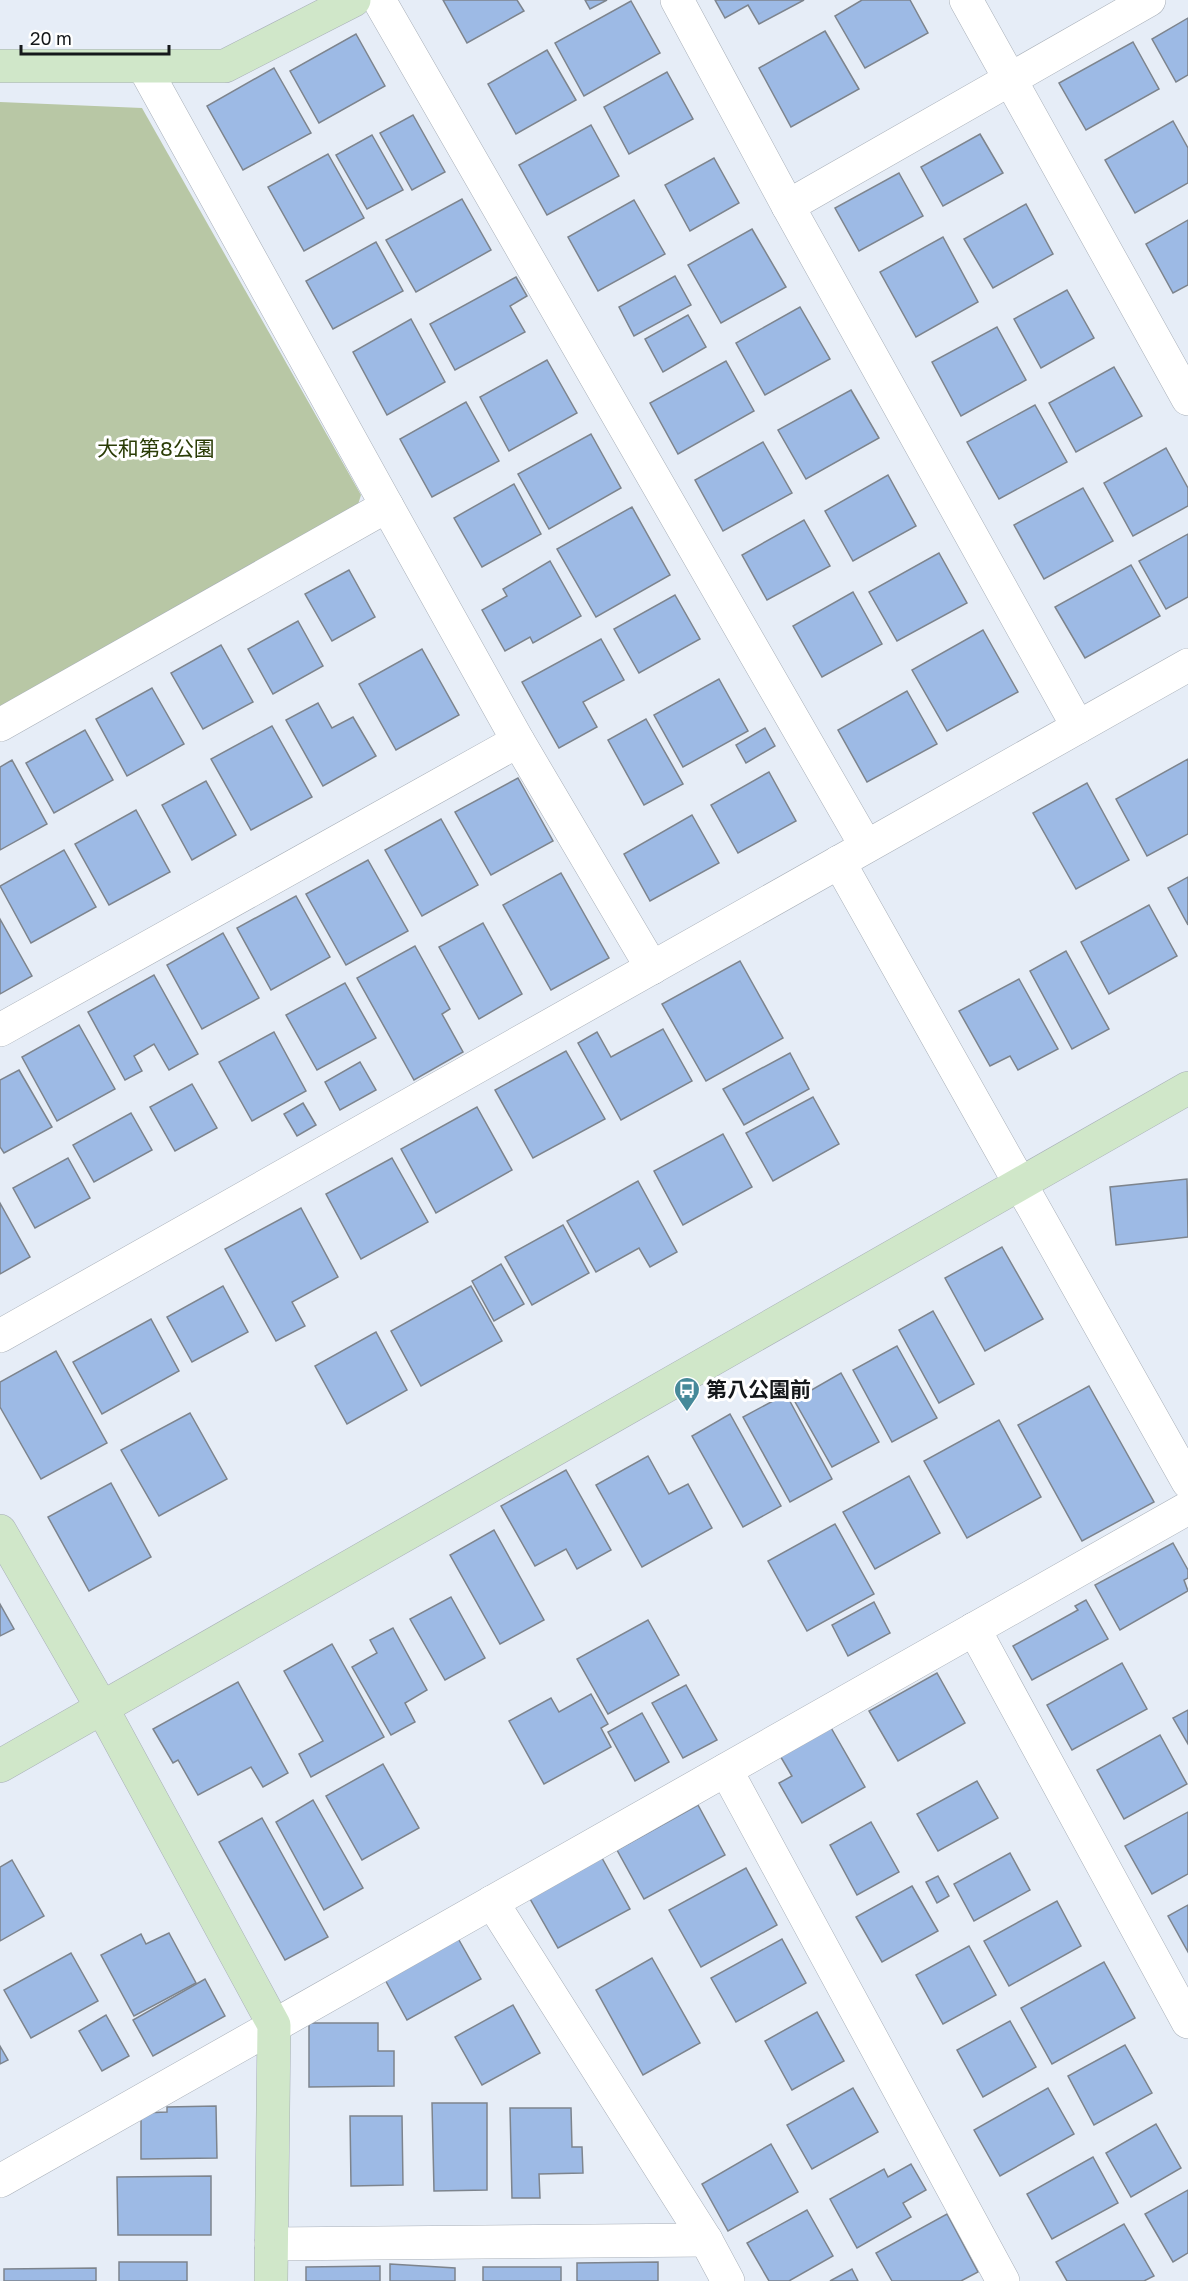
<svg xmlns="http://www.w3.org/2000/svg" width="1188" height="2281" font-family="'Golos Text','Noto Sans JP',sans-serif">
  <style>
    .green { fill: #b8c7a5 }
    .building { fill: #9dbae5; stroke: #7d848d; stroke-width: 1.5 }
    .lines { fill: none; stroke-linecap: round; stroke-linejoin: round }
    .street-casing { stroke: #a8afb8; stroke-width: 34 }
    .secondary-casing { stroke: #a8afb8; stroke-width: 34 }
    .street { stroke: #fff; stroke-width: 33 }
    .secondary { stroke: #d0e7c9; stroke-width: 33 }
    .labels { text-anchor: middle; stroke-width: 6; stroke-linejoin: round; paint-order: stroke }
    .park-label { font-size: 21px; fill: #2a3c06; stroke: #fff }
    .poi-label { font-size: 21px; font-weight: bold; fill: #15181b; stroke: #fff; text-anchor: start }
  </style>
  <rect width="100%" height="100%" fill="#e6edf7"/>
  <path class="green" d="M 0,102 L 142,108 L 361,495 L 355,514 L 0,719 Z"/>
  <g class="building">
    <path d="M 443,0 L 517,0 L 524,11 L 467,43 Z"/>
    <path d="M 585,0 L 607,0 L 590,9 Z"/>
    <path d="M 715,0 L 804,0 L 759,24 L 748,5 L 725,18 Z"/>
    <path d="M 862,0 L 910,0 L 928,33 L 865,68 L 835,16 Z"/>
    <path d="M 631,1 L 660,53 L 584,96 L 555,43 Z"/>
    <path d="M 1188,18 L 1188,75 L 1176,82 L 1152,39 Z"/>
    <path d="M 825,31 L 859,89 L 791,127 L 759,68 Z"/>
    <path d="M 356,34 L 385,86 L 319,123 L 290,71 Z"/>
    <path d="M 1133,42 L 1159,89 L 1086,130 L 1059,83 Z"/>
    <path d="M 547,50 L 576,100 L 516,134 L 488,84 Z"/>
    <path d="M 274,68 L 311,133 L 243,170 L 207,106 Z"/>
    <path d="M 667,72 L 693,119 L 629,154 L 604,107 Z"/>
    <path d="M 413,115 L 445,172 L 412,190 L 380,133 Z"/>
    <path d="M 1173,121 L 1188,148 L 1188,183 L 1135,213 L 1105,160 Z"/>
    <path d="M 591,125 L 619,176 L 547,215 L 519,165 Z"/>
    <path d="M 980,134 L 1003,173 L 943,206 L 921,167 Z"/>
    <path d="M 372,135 L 403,190 L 367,209 L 336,155 Z"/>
    <path d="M 328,154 L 364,218 L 304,251 L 268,187 Z"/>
    <path d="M 714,158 L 739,203 L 690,231 L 665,185 Z"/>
    <path d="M 899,173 L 923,216 L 859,251 L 835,208 Z"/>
    <path d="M 462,199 L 491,250 L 416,292 L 386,240 Z"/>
    <path d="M 634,200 L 665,254 L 598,291 L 568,237 Z"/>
    <path d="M 1026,204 L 1053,254 L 993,288 L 964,239 Z"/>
    <path d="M 1188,220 L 1188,285 L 1173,293 L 1146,244 Z"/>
    <path d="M 752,229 L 786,287 L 721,323 L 688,265 Z"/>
    <path d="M 943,237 L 978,302 L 916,337 L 880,272 Z"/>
    <path d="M 376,242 L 403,291 L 333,329 L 306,281 Z"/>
    <path d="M 675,276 L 691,305 L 634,336 L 619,307 Z"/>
    <path d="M 516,277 L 527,296 L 510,306 L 525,332 L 455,370 L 430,324 Z"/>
    <path d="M 1067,290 L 1094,338 L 1041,368 L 1014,319 Z"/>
    <path d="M 800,307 L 830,359 L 765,395 L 736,343 Z"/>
    <path d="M 688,315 L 706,347 L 663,372 L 645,339 Z"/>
    <path d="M 411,319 L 445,382 L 387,415 L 353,352 Z"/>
    <path d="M 997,327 L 1026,380 L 961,416 L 932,362 Z"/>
    <path d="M 547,360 L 577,413 L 509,451 L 480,397 Z"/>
    <path d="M 726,361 L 754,411 L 678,454 L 650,403 Z"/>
    <path d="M 1114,367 L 1142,416 L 1076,452 L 1049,403 Z"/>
    <path d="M 851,390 L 879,438 L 806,479 L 778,430 Z"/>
    <path d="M 466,402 L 499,461 L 432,497 L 400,439 Z"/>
    <path d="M 1035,405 L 1067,462 L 999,499 L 967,442 Z"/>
    <path d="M 591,434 L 621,488 L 549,529 L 518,474 Z"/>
    <path d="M 763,442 L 792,493 L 723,531 L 695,480 Z"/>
    <path d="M 1166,448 L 1188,488 L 1188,506 L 1133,536 L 1104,483 Z"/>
    <path d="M 888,475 L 916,526 L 853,561 L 825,511 Z"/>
    <path d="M 514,484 L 541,534 L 482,567 L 454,518 Z"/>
    <path d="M 1083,488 L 1113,541 L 1044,579 L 1014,525 Z"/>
    <path d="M 632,507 L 670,575 L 596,617 L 557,549 Z"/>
    <path d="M 804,520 L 830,566 L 767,600 L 742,555 Z"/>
    <path d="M 1188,534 L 1188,597 L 1166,609 L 1139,561 Z"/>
    <path d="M 939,553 L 967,603 L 897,641 L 869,592 Z"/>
    <path d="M 550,561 L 581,616 L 533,643 L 530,637 L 505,651 L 482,610 L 507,596 L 503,589 Z"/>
    <path d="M 1131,565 L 1160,616 L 1085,658 L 1055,607 Z"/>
    <path d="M 349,570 L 375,617 L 332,641 L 305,594 Z"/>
    <path d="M 853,592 L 882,644 L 822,677 L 793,626 Z"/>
    <path d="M 675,595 L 700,639 L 639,673 L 614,629 Z"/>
    <path d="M 298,621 L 323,666 L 273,694 L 248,649 Z"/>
    <path d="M 983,630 L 1018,692 L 947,731 L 912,670 Z"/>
    <path d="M 601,639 L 624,680 L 583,702 L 597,727 L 559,748 L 522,682 Z"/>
    <path d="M 221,645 L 253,702 L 203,729 L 171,673 Z"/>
    <path d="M 422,649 L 459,715 L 396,750 L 359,684 Z"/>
    <path d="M 719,679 L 748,731 L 683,767 L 654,715 Z"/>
    <path d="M 152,688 L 184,744 L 127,776 L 96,719 Z"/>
    <path d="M 907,691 L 937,744 L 867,782 L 838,730 Z"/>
    <path d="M 318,703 L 332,728 L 353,717 L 376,756 L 323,786 L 286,720 Z"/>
    <path d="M 646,719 L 683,784 L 644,805 L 608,740 Z"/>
    <path d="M 272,726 L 312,797 L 251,830 L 211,759 Z"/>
    <path d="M 765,728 L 775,746 L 746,763 L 736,745 Z"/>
    <path d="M 85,730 L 113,780 L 54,813 L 26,763 Z"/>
    <path d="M 1188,759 L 1188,834 L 1147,856 L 1116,799 Z"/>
    <path d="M 12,760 L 47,824 L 0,850 L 0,767 Z"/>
    <path d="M 769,772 L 796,821 L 738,853 L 711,805 Z"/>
    <path d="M 518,778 L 553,841 L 491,875 L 455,812 Z"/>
    <path d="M 206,781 L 236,835 L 192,860 L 162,805 Z"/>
    <path d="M 1087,783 L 1129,860 L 1076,889 L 1033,813 Z"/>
    <path d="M 136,810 L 170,872 L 109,905 L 75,844 Z"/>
    <path d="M 692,815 L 719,863 L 650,901 L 624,854 Z"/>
    <path d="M 441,819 L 478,885 L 422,916 L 385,850 Z"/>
    <path d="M 64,850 L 96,907 L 31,943 L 0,886 Z"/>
    <path d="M 368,860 L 408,931 L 346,965 L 306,894 Z"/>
    <path d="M 561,873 L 609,958 L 551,990 L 503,905 Z"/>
    <path d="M 1188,877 L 1188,925 L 1168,888 Z"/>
    <path d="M 296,896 L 330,957 L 271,990 L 237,928 Z"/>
    <path d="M 1149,905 L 1177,956 L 1109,994 L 1081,942 Z"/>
    <path d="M 0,919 L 32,976 L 0,994 Z"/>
    <path d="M 483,923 L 522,994 L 479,1019 L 439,947 Z"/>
    <path d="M 223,933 L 259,998 L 202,1029 L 167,965 Z"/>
    <path d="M 415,946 L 450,1009 L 442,1014 L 463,1052 L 414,1080 L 357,978 Z"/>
    <path d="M 1066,951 L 1109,1029 L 1072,1049 L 1030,971 Z"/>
    <path d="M 740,961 L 783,1038 L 706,1081 L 662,1004 Z"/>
    <path d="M 154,975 L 198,1054 L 169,1070 L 154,1044 L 134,1056 L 142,1071 L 125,1080 L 88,1012 Z"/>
    <path d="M 1019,979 L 1058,1049 L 1018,1070 L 1010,1056 L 990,1066 L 959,1011 Z"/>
    <path d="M 345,983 L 376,1038 L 317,1070 L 286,1015 Z"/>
    <path d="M 79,1025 L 115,1089 L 57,1121 L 22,1057 Z"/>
    <path d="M 663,1029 L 692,1081 L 621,1120 L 578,1043 L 597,1032 L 611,1057 Z"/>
    <path d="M 274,1032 L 306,1091 L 252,1121 L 219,1062 Z"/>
    <path d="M 566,1051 L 605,1119 L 533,1158 L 495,1090 Z"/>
    <path d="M 790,1053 L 809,1089 L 744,1125 L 723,1089 Z"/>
    <path d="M 360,1062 L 376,1090 L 340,1110 L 325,1082 Z"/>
    <path d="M 19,1070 L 52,1127 L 4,1153 L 0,1147 L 0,1080 Z"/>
    <path d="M 192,1084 L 217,1128 L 175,1151 L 150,1107 Z"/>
    <path d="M 813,1097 L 839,1144 L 773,1181 L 746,1133 Z"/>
    <path d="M 303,1103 L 316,1125 L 297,1136 L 284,1114 Z"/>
    <path d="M 477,1107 L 512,1170 L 436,1213 L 401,1149 Z"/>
    <path d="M 131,1113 L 152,1150 L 94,1182 L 73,1145 Z"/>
    <path d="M 723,1134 L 752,1187 L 683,1225 L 654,1171 Z"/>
    <path d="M 68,1158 L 90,1198 L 35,1228 L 13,1188 Z"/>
    <path d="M 392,1158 L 428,1222 L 361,1259 L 326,1194 Z"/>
    <path d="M 1187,1179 L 1188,1237 L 1116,1245 L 1110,1187 Z"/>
    <path d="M 638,1181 L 677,1252 L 650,1267 L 639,1248 L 596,1272 L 567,1221 Z"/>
    <path d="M 0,1203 L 30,1257 L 0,1274 Z"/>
    <path d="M 301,1208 L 338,1277 L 292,1302 L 305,1326 L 276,1341 L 225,1249 Z"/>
    <path d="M 563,1225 L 589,1273 L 532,1305 L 505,1257 Z"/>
    <path d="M 1002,1247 L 1043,1319 L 985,1351 L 945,1278 Z"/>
    <path d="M 501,1264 L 524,1304 L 494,1321 L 472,1281 Z"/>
    <path d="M 223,1286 L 248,1332 L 192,1362 L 167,1317 Z"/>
    <path d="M 471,1286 L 502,1341 L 421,1386 L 391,1331 Z"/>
    <path d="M 933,1311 L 974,1384 L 939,1403 L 899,1330 Z"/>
    <path d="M 151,1319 L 179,1371 L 102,1414 L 73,1362 Z"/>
    <path d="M 376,1332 L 407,1390 L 347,1424 L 315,1366 Z"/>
    <path d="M 897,1346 L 937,1418 L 892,1442 L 853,1370 Z"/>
    <path d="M 56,1351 L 107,1443 L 41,1479 L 0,1407 L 0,1382 Z"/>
    <path d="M 841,1373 L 879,1442 L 832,1467 L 794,1400 Z"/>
    <path d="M 1089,1386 L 1154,1502 L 1082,1541 L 1018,1425 Z"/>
    <path d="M 786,1394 L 832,1479 L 790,1502 L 743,1417 Z"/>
    <path d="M 190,1413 L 227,1479 L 159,1516 L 121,1450 Z"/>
    <path d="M 730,1414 L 781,1506 L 743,1527 L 692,1436 Z"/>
    <path d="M 999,1420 L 1041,1497 L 967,1538 L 924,1461 Z"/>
    <path d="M 648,1456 L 669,1494 L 688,1484 L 712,1528 L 642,1567 L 596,1485 Z"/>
    <path d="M 566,1470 L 611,1550 L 577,1569 L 566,1549 L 535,1566 L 501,1506 Z"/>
    <path d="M 909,1476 L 940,1533 L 875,1569 L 843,1512 Z"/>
    <path d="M 111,1483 L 151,1557 L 89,1591 L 48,1517 Z"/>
    <path d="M 835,1524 L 874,1594 L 807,1631 L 768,1561 Z"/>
    <path d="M 494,1530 L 544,1620 L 500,1644 L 450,1555 Z"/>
    <path d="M 1173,1543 L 1188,1570 L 1188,1578 L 1184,1580 L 1188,1591 L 1120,1630 L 1095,1585 Z"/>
    <path d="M 451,1597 L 485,1658 L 445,1680 L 410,1619 Z"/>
    <path d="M 1086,1600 L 1108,1639 L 1032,1680 L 1013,1646 L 1078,1610 L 1075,1606 Z"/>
    <path d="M 874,1602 L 890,1633 L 848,1656 L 832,1625 Z"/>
    <path d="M 0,1604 L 14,1629 L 0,1636 Z"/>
    <path d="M 648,1620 L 679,1675 L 608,1714 L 577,1659 Z"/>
    <path d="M 393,1628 L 427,1690 L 405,1703 L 415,1722 L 391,1735 L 352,1667 L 377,1653 L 370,1640 Z"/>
    <path d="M 332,1644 L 384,1737 L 311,1777 L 299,1754 L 323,1741 L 284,1671 Z"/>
    <path d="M 1122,1663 L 1147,1709 L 1072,1750 L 1047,1705 Z"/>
    <path d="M 937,1673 L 965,1723 L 898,1761 L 869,1711 Z"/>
    <path d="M 238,1682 L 288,1773 L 263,1787 L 251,1767 L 198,1795 L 178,1760 L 173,1763 L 153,1729 Z"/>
    <path d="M 686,1685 L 717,1740 L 683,1758 L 652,1703 Z"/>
    <path d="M 591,1694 L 608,1724 L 601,1728 L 611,1747 L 544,1784 L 509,1721 L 551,1698 L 559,1712 Z"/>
    <path d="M 1188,1710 L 1188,1744 L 1173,1718 Z"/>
    <path d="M 642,1713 L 669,1762 L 635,1781 L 608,1732 Z"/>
    <path d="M 830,1726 L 865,1787 L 802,1823 L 779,1783 L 792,1776 L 779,1754 Z"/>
    <path d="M 1160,1735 L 1187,1784 L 1124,1819 L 1097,1770 Z"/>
    <path d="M 383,1764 L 419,1828 L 362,1860 L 326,1796 Z"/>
    <path d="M 977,1781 L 998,1818 L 938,1851 L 917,1814 Z"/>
    <path d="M 313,1800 L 363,1888 L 324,1910 L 276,1822 Z"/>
    <path d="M 698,1805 L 725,1855 L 644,1899 L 617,1850 Z"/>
    <path d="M 1188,1812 L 1188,1874 L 1152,1894 L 1125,1846 Z"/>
    <path d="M 262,1818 L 328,1937 L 285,1960 L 219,1842 Z"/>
    <path d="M 871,1822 L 899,1872 L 857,1895 L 830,1845 Z"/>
    <path d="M 1010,1853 L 1030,1890 L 974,1921 L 954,1884 Z"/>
    <path d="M 602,1858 L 630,1909 L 558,1948 L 529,1897 Z"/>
    <path d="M 12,1860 L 44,1916 L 0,1941 L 0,1867 Z"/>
    <path d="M 746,1868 L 777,1925 L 701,1967 L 669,1910 Z"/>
    <path d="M 938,1876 L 949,1896 L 937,1903 L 926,1882 Z"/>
    <path d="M 912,1886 L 938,1931 L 882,1962 L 856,1917 Z"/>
    <path d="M 1057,1901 L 1081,1946 L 1009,1986 L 984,1941 Z"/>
    <path d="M 1188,1905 L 1188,1952 L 1168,1916 Z"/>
    <path d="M 169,1933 L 196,1983 L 134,2016 L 101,1955 L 141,1934 L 146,1944 Z"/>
    <path d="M 455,1933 L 481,1979 L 407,2020 L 382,1974 Z"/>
    <path d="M 782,1939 L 806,1983 L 736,2022 L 711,1978 Z"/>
    <path d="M 969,1946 L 996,1995 L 943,2024 L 916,1975 Z"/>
    <path d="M 71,1953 L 98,2001 L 31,2038 L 4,1990 Z"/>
    <path d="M 652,1958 L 700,2043 L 643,2075 L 596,1990 Z"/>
    <path d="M 1104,1962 L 1135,2018 L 1052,2064 L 1021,2008 Z"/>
    <path d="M 205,1979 L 225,2016 L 153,2056 L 133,2020 Z"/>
    <path d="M 513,2005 L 540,2053 L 482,2085 L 455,2037 Z"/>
    <path d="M 817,2012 L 844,2061 L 792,2090 L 765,2041 Z"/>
    <path d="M 106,2015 L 129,2056 L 102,2071 L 79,2031 Z"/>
    <path d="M 1010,2021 L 1036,2067 L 983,2097 L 957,2050 Z"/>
    <path d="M 309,2023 L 378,2023 L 378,2051 L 394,2051 L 394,2086 L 309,2087 Z"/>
    <path d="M 1125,2045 L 1152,2093 L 1094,2125 L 1068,2076 Z"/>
    <path d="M 0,2046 L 8,2060 L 0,2064 Z"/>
    <path d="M 853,2088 L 878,2132 L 812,2169 L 787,2125 Z"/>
    <path d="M 1048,2088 L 1074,2134 L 1000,2176 L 974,2130 Z"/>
    <path d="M 432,2103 L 487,2103 L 487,2190 L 434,2191 Z"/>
    <path d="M 216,2106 L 217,2158 L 141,2159 L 141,2113 L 167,2112 L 167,2107 Z"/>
    <path d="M 510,2108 L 571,2108 L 572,2147 L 582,2147 L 583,2173 L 539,2174 L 540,2198 L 512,2198 Z"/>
    <path d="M 350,2116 L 402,2116 L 403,2185 L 351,2186 Z"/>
    <path d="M 1156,2124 L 1181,2168 L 1131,2197 L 1106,2153 Z"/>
    <path d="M 771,2144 L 798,2192 L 728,2231 L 702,2184 Z"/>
    <path d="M 1093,2157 L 1118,2203 L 1052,2239 L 1027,2194 Z"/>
    <path d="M 911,2164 L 926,2190 L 903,2203 L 911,2217 L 857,2248 L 830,2199 L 884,2169 L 888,2177 Z"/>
    <path d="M 211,2176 L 211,2235 L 118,2235 L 117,2177 Z"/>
    <path d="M 1188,2190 L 1188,2253 L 1173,2262 L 1145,2214 Z"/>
    <path d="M 807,2210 L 833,2256 L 789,2281 L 769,2281 L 747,2243 Z"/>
    <path d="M 947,2214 L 978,2272 L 961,2281 L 892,2281 L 876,2253 Z"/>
    <path d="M 1124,2224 L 1154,2276 L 1144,2281 L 1067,2281 L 1056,2262 Z"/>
    <rect x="119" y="2262" width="68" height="19"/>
    <path d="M 658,2262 L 658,2281 L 577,2281 L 577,2263 Z"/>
    <path d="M 390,2264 L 455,2268 L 455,2281 L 390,2281 Z"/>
    <path d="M 380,2266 L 380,2281 L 306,2281 L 306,2267 Z"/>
    <rect x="483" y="2267" width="78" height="14"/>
    <path d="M 96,2268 L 96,2281 L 4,2281 L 4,2269 Z"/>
    <path d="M 852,2269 L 858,2281 L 830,2281 Z"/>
  </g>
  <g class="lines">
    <defs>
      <g id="street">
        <path d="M 379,0 L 866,846"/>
        <path d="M 677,0 L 788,206 L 1078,727"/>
        <path d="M 966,0 L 1188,399"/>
        <path d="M 788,206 L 1149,0"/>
        <path d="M 387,506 L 518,741 L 652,968"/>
        <path d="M 0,725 L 387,506 L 144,67"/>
        <path d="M 839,862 L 1188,1482"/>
        <path d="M 0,1030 L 518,741"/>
        <path d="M 0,1336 L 1188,665"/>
        <path d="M 974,1629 L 1188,2022"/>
        <path d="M 726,1770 L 1003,2281"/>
        <path d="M 492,1902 L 706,2240 L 728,2281"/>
        <path d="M 0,2181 L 1188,1508"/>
        <path d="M 271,2244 L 706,2240"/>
      </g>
      <g id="secondary">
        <path d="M 0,66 L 225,66 L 354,0"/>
        <path d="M 0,1531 L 102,1708 L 274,2025 L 271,2281"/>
        <path d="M 0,1766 L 1188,1088"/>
      </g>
    </defs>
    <use href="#street" class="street-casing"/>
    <use href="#secondary" class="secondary-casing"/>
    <use href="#street" class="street"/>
    <use href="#secondary" class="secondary"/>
  </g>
  <defs>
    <symbol id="bus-pin" viewBox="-11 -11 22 30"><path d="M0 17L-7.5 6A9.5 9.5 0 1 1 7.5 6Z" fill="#468999" stroke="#fff"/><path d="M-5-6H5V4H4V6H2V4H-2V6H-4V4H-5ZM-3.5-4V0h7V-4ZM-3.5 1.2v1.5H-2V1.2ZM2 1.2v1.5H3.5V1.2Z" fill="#fff"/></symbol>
  </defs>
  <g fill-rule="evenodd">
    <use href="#bus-pin" x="672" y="1375" width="30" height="40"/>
  </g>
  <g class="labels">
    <g class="park-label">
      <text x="156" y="456">大和第8公園</text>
    </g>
    <g class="poi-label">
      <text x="706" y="1397">第八公園前</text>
    </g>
  </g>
  <path d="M21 45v9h148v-9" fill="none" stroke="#15181b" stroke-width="3"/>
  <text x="30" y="45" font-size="18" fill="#15181b" stroke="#ffffff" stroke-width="4.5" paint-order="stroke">20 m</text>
</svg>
